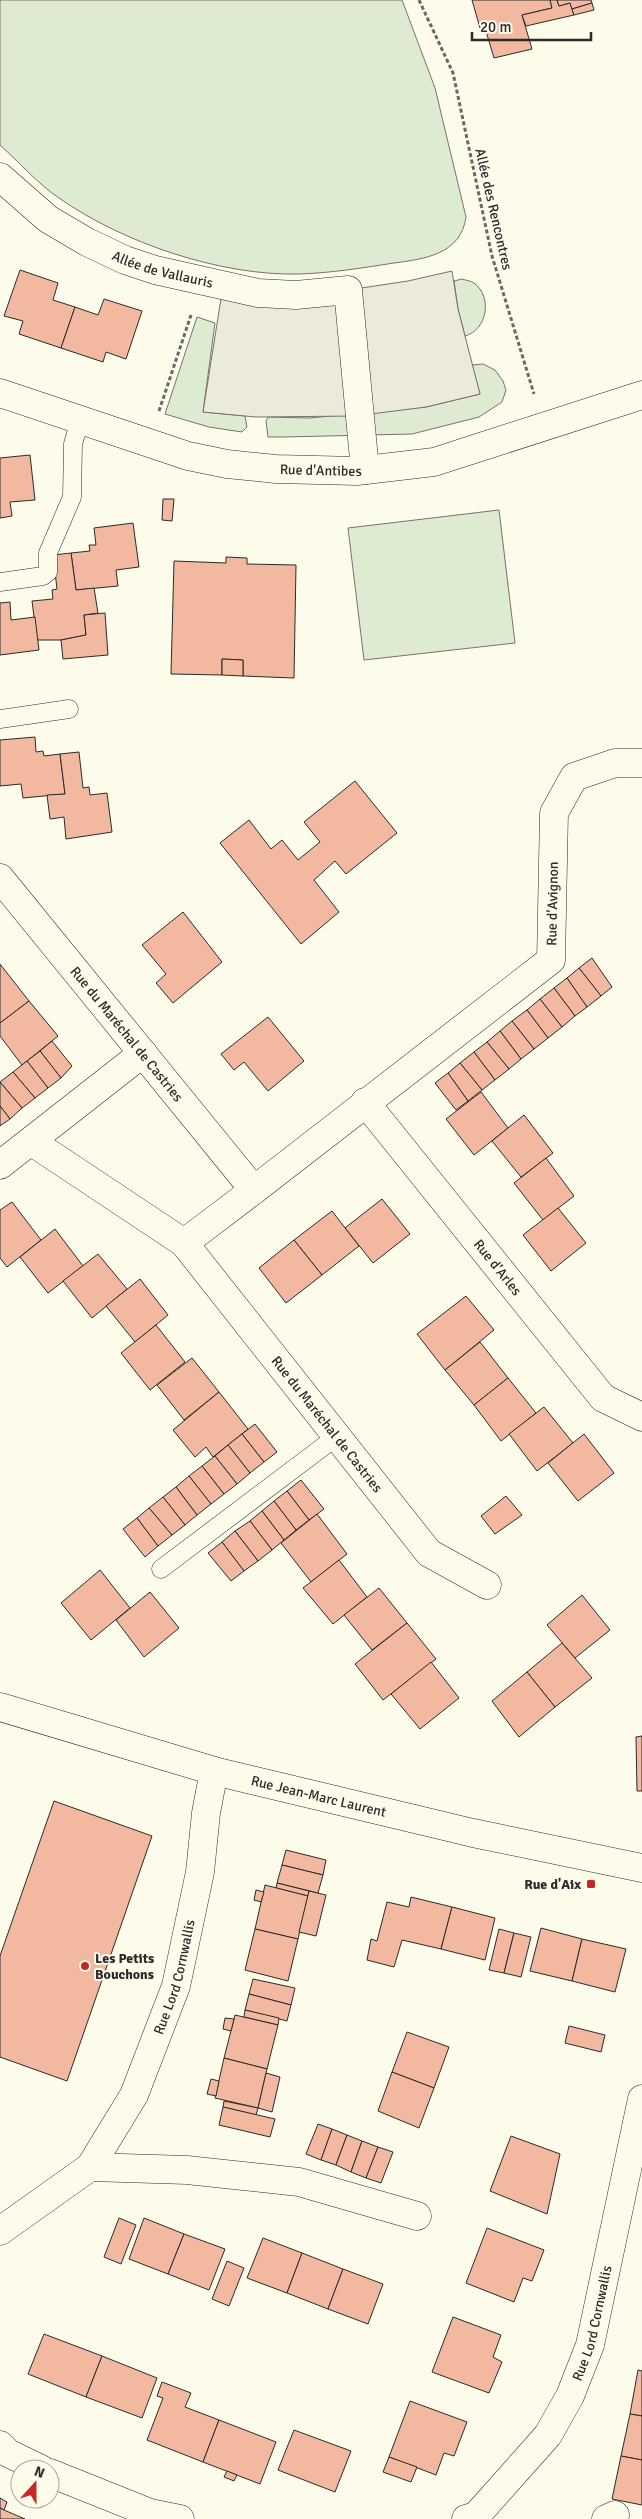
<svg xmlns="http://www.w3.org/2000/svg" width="642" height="2519" font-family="Signika,sans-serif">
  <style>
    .green { fill: #deebd1; stroke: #74746e }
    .parking { fill: #eceadb; stroke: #74746e }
    .building { fill: #f2b8a0; stroke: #2b2b2b }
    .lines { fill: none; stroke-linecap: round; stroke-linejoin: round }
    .lane-casing { stroke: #2b2b2b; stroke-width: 19 }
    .street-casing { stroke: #2b2b2b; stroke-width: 29 }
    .secondary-casing { stroke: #2b2b2b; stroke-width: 29 }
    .path { stroke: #6a6964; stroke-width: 3; stroke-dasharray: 4 2.5; stroke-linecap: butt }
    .lane { stroke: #fdfbea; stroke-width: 18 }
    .street { stroke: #fdfbea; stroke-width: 28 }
    .secondary { stroke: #fdfbea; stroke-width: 28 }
    .poi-dot { fill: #c62828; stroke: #fdfbea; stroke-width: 2 }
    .labels { text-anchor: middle; stroke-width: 4; stroke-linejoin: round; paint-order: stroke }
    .street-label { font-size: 14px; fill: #2b2b2b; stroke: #fdfbea }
    .poi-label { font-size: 14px; font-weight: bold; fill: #2b2b2b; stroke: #fdfbea; text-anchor: end }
  </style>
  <rect width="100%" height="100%" fill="#fdfbea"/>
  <g class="green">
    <path d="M 0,0 L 402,0 L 435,88 L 466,217 C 461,254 425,259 394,263 C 362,268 331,273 299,274 C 221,276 123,243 59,198 C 38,184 19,162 0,145 Z"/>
    <path d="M 462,279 C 465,280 471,281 474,283 C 493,297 487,330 465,336 L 458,309 L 454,281 Z"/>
    <path d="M 197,317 L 215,323 L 203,412 L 245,416 L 247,427 L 242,432 L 209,427 L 165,414 Z"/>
    <path d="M 483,364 L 495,370 L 503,381 L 506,390 L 502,402 L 479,417 L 412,434 L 284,437 L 268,437 L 266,421 L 268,417 L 309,418 L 426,407 L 480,394 L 472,365 Z"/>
    <path d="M 499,510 L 515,643 L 364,660 L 348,528 Z"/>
  </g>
  <path class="parking" d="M 452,271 L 458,309 L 480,394 L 426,407 L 355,416 L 256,417 L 203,412 L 223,286 L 348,290 L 408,281 Z"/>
  <g class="building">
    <path d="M 472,0 L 550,0 L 552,8 L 522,15 L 532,49 L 494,58 L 485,28 L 480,28 Z"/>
    <path d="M 550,0 L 557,0 L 559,6 L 570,3 L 574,15 L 526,26 L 522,15 L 552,8 Z"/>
    <path d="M 557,0 L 591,0 L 592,3 L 572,9 L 570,3 L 559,6 Z"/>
    <path d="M 592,3 L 594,10 L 574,15 L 572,9 Z"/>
    <path d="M 20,270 L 58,283 L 53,300 L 75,307 L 61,348 L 19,334 L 23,321 L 4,316 Z"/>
    <path d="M 104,299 L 142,311 L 126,359 L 106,352 L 103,362 L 61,348 L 75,307 L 98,315 Z"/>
    <path d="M 30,455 L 35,500 L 10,502 L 12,516 L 0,518 L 0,458 Z"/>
    <path d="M 163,499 L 174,499 L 172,521 L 162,520 Z"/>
    <path d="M 133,523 L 139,567 L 116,570 L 118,586 L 76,590 L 71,553 L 90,551 L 89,545 L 96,545 L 94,528 Z"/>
    <path d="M 71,553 L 76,590 L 94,588 L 98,613 L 84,615 L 86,635 L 61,640 L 37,640 L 32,601 L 53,599 L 52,590 L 57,589 L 53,555 Z"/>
    <path d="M 226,557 L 247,558 L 247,564 L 296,565 L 294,678 L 243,676 L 243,660 L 222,659 L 222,675 L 171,674 L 174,561 L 226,563 Z"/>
    <path d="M 10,602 L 11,620 L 35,617 L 39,650 L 0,655 L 0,603 Z"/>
    <path d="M 105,613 L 108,655 L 63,659 L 61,640 L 86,635 L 84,615 Z"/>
    <path d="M 222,659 L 243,660 L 243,676 L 222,675 Z"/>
    <path d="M 35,737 L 36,752 L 43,751 L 44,756 L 60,754 L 65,794 L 23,798 L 21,784 L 0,786 L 0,740 Z"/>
    <path d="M 79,752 L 83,788 L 89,787 L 90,795 L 107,793 L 112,832 L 66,839 L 64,817 L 50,819 L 47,795 L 65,794 L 60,754 Z"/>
    <path d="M 355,781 L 397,833 L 346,874 L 335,861 L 314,880 L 339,912 L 301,944 L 220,843 L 249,820 L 271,849 L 282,840 L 298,860 L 320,842 L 304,822 Z"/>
    <path d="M 183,912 L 222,962 L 173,1003 L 156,983 L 166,974 L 142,945 Z"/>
    <path d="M 592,958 L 612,987 L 601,996 L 579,968 Z"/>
    <path d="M 0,964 L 29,1001 L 0,1023 Z"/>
    <path d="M 579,968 L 601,996 L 587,1007 L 567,978 Z"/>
    <path d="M 567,978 L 587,1007 L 575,1016 L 554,988 Z"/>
    <path d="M 554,988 L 575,1016 L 562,1027 L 540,999 Z"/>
    <path d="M 540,999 L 562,1027 L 548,1038 L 527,1010 Z"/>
    <path d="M 29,1001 L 58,1036 L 22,1065 L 0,1036 L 0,1023 Z"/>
    <path d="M 527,1010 L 548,1038 L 534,1049 L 512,1021 Z"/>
    <path d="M 268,1017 L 304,1061 L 268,1091 L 244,1062 L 234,1070 L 221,1054 Z"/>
    <path d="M 512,1021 L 534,1049 L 521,1059 L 500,1031 Z"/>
    <path d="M 500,1031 L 521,1059 L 509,1069 L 487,1042 Z"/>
    <path d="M 52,1041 L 72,1066 L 61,1078 L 40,1051 Z"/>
    <path d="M 487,1042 L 509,1069 L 495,1080 L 474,1052 Z"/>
    <path d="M 40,1051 L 61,1078 L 48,1088 L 27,1061 Z"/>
    <path d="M 474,1052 L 495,1080 L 482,1090 L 460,1063 Z"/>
    <path d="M 27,1061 L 48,1088 L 35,1098 L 13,1072 Z"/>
    <path d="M 460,1063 L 482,1090 L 468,1101 L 448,1073 Z"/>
    <path d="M 13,1072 L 35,1098 L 22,1108 L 0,1082 Z"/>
    <path d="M 448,1073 L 468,1101 L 456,1110 L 435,1083 Z"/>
    <path d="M 0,1082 L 22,1108 L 10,1119 L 0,1106 Z"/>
    <path d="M 481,1092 L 508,1128 L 474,1155 L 446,1119 Z"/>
    <path d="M 0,1106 L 10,1119 L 0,1126 Z"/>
    <path d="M 524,1115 L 553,1153 L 521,1177 L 492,1141 Z"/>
    <path d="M 546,1158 L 574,1196 L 543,1220 L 514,1183 Z"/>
    <path d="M 382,1199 L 410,1234 L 373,1263 L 345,1228 Z"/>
    <path d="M 12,1202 L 41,1240 L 7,1267 L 0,1258 L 0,1210 Z"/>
    <path d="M 558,1208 L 586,1243 L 551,1271 L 523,1235 Z"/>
    <path d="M 332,1211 L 359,1246 L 322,1275 L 294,1240 Z"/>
    <path d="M 55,1229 L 83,1266 L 48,1293 L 20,1257 Z"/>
    <path d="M 294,1240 L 322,1275 L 286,1303 L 259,1268 Z"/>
    <path d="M 98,1254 L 127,1289 L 92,1318 L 63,1281 Z"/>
    <path d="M 140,1279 L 168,1315 L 135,1342 L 106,1306 Z"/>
    <path d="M 466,1296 L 494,1330 L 445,1370 L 417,1334 Z"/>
    <path d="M 156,1325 L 185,1362 L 150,1390 L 121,1353 Z"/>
    <path d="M 480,1342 L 508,1378 L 474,1405 L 445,1370 Z"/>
    <path d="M 192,1358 L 219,1392 L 184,1420 L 157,1385 Z"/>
    <path d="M 508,1378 L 536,1413 L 501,1441 L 474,1405 Z"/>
    <path d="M 219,1392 L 248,1429 L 213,1457 L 206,1447 L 195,1457 L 173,1430 Z"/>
    <path d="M 544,1407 L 573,1443 L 537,1471 L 509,1434 Z"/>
    <path d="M 255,1424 L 277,1452 L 264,1462 L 242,1434 Z"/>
    <path d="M 242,1434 L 264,1462 L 250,1473 L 228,1445 Z"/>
    <path d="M 584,1434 L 614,1473 L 578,1501 L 548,1463 Z"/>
    <path d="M 228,1445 L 250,1473 L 237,1484 L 215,1456 Z"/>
    <path d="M 215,1456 L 237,1484 L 224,1494 L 202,1466 Z"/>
    <path d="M 202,1466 L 224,1494 L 211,1504 L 189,1476 Z"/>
    <path d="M 189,1476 L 211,1504 L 197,1515 L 176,1487 Z"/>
    <path d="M 301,1480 L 324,1509 L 309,1520 L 287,1491 Z"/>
    <path d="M 176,1487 L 197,1515 L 185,1525 L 163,1497 Z"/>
    <path d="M 287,1491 L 309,1520 L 296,1530 L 274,1501 Z"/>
    <path d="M 506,1496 L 522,1515 L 495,1534 L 481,1516 Z"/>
    <path d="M 163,1497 L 185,1525 L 172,1535 L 149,1508 Z"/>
    <path d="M 274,1501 L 296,1530 L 284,1540 L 262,1511 Z"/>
    <path d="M 149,1508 L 172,1535 L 158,1546 L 137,1518 Z"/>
    <path d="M 262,1511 L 284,1540 L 272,1550 L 250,1521 Z"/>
    <path d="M 317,1514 L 347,1554 L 311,1582 L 281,1543 Z"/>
    <path d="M 137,1518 L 158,1546 L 145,1557 L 123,1529 Z"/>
    <path d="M 250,1521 L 272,1550 L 258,1561 L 235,1531 Z"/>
    <path d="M 235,1531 L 258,1561 L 244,1571 L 222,1542 Z"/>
    <path d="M 222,1542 L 244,1571 L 231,1581 L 208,1553 Z"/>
    <path d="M 339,1560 L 367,1597 L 333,1624 L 303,1588 Z"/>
    <path d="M 100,1570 L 130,1608 L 91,1640 L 61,1603 Z"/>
    <path d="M 379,1588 L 407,1623 L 372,1650 L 344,1615 Z"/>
    <path d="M 150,1592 L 179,1628 L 144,1657 L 116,1620 Z"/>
    <path d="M 582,1595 L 610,1630 L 575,1658 L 547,1625 Z"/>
    <path d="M 407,1623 L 436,1659 L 383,1700 L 355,1664 Z"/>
    <path d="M 562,1643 L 592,1678 L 555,1707 L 527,1672 Z"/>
    <path d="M 431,1662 L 459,1698 L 420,1729 L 391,1694 Z"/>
    <path d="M 527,1672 L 555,1707 L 519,1737 L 492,1701 Z"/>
    <path d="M 642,1736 L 642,1791 L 637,1791 L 636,1737 Z"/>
    <path d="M 54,1801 L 152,1836 L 67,2081 L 0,2057 L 0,1956 Z"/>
    <path d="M 286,1850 L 326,1860 L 323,1875 L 282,1865 Z"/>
    <path d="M 282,1865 L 323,1875 L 318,1893 L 277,1883 Z"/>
    <path d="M 277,1883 L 309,1891 L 308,1896 L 276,1888 Z"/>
    <path d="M 265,1885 L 308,1896 L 298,1939 L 255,1929 Z"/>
    <path d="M 256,1890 L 264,1892 L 261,1902 L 254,1900 Z"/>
    <path d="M 309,1891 L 326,1895 L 316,1936 L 299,1932 Z"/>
    <path d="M 411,1897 L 452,1907 L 441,1949 L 402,1940 L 394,1967 L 367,1960 L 371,1939 L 377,1941 L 387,1902 L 409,1907 Z"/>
    <path d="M 452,1907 L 495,1918 L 485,1960 L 441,1949 Z"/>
    <path d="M 541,1928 L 582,1939 L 572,1981 L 530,1971 Z"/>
    <path d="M 255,1929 L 298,1939 L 288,1981 L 245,1970 Z"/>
    <path d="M 499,1929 L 514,1933 L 504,1973 L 489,1970 Z"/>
    <path d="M 514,1933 L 531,1937 L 521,1977 L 504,1973 Z"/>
    <path d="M 582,1939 L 626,1949 L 615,1992 L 572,1981 Z"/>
    <path d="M 253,1979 L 295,1988 L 291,2005 L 249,1994 Z"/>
    <path d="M 249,1994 L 291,2005 L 287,2021 L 245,2010 Z"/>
    <path d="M 245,2010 L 279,2018 L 278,2025 L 244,2017 Z"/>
    <path d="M 235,2015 L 278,2025 L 267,2069 L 224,2058 Z"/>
    <path d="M 225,2018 L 234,2019 L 231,2031 L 223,2029 Z"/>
    <path d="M 569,2026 L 605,2035 L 601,2052 L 565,2043 Z"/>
    <path d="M 407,2032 L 449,2047 L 434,2088 L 392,2072 Z"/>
    <path d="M 224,2058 L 267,2069 L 258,2108 L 215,2098 Z"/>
    <path d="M 392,2072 L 434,2088 L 419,2128 L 378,2111 Z"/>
    <path d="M 266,2073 L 280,2077 L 272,2112 L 258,2108 Z"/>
    <path d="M 211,2079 L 219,2081 L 216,2096 L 207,2094 Z"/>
    <path d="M 224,2101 L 258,2108 L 256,2115 L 223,2107 Z"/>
    <path d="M 223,2107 L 275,2119 L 270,2137 L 219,2125 Z"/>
    <path d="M 318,2124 L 332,2129 L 321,2160 L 306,2154 Z"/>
    <path d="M 332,2129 L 347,2135 L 336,2165 L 321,2160 Z"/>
    <path d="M 347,2135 L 362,2141 L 351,2172 L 336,2165 Z"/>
    <path d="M 511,2136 L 560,2154 L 547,2214 L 490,2191 Z"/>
    <path d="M 362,2141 L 378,2147 L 366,2178 L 351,2172 Z"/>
    <path d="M 378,2147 L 393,2152 L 381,2183 L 366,2178 Z"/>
    <path d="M 119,2218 L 136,2225 L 121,2264 L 104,2257 Z"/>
    <path d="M 144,2218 L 184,2234 L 168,2274 L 129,2259 Z"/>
    <path d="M 487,2228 L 544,2250 L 532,2281 L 523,2278 L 514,2302 L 466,2283 Z"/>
    <path d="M 184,2234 L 225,2249 L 209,2290 L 168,2274 Z"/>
    <path d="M 263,2238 L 302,2253 L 287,2293 L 247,2278 Z"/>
    <path d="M 302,2253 L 343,2269 L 328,2309 L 287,2293 Z"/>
    <path d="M 227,2261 L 244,2268 L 229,2306 L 212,2299 Z"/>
    <path d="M 343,2269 L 383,2284 L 368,2324 L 328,2309 Z"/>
    <path d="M 453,2317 L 501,2335 L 493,2357 L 502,2362 L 489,2393 L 432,2372 Z"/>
    <path d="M 44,2334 L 102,2356 L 86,2397 L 28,2374 Z"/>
    <path d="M 102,2356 L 157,2378 L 142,2418 L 86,2397 Z"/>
    <path d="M 638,2370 L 642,2371 L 642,2416 L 630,2414 Z"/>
    <path d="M 162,2382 L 191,2393 L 185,2407 L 219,2420 L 203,2462 L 147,2440 L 163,2398 L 157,2396 Z"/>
    <path d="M 410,2401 L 467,2422 L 454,2456 L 444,2453 L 436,2475 L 389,2457 Z"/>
    <path d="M 630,2414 L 642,2416 L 642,2460 L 621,2456 Z"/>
    <path d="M 219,2420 L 276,2442 L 260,2484 L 203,2462 Z"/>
    <path d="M 294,2430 L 351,2451 L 335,2492 L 278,2470 Z"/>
    <path d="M 621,2456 L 642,2460 L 642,2505 L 612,2499 Z"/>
    <path d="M 389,2457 L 417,2467 L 411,2482 L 383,2472 Z"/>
    <path d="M 227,2471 L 237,2475 L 234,2481 L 224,2477 Z"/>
    <path d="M 0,2498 L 7,2502 L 4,2510 L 0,2508 Z"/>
    <path d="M 0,2508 L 4,2510 L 25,2519 L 0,2519 Z"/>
  </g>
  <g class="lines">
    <defs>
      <g id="lane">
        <path d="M 0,582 L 43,576 L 48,572 L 48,553 L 72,497 L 73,444 L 80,420"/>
        <path d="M 0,719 L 69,709"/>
        <path d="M 161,1569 L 336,1437"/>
      </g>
      <g id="street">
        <path id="s1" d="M 0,177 L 48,219 L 87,242 L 125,260 L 155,270 L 258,293 L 296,295 L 348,290 L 365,470"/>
        <path id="s2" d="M 0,393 L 188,456 L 227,464 L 276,469 L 357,471 L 434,462 L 642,395"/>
        <path id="s3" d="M 0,878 L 254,1190 L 184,1243 L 429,1553 L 487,1585"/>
        <path id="s4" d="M 365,1102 L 603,1398 L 642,1417"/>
        <path d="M 32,1142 L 184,1243"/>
        <path d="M 0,1165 L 143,1053"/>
        <path id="s5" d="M 254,1190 L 551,960 L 554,813 L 574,777 L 615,763 L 642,763"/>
        <path d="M 90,2167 L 187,2170 L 299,2182 L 417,2216"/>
        <path id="s6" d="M 0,2231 L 90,2167 L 134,2095 L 176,1986 L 200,1872 L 206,1813 L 214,1771"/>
        <path d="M 0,2445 L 8,2453 L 41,2469"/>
        <path d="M 50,2473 L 150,2513 L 180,2519"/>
        <path id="s7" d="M 466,2519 L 476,2516 L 548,2435 L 570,2396 L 590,2345 L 642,2099"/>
        <path d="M 606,2519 L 615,2515"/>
      </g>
      <g id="secondary">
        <path id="s8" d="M 0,1707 L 214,1771 L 473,1833 L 642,1868"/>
      </g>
    </defs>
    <use href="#lane" class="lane-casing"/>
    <use href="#street" class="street-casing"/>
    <use href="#secondary" class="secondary-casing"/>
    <g class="path">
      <path d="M 419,0 L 453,73 L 492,256 L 534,394"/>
      <path d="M 159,411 L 191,315"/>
    </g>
    <use href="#lane" class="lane"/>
    <use href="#street" class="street"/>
    <use href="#secondary" class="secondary"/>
  </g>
  <g class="poi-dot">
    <rect x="586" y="1879" width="10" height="10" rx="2.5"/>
    <circle cx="85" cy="1966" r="5"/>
  </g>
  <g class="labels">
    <g class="street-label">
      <text transform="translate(494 209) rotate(77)" y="5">Allée des Rencontres</text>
      <text dy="5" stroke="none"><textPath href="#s1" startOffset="190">Allée de Vallauris</textPath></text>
      <text dy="5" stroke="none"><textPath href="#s2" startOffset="332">Rue d'Antibes</textPath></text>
      <text dy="5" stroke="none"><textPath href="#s5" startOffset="432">Rue d'Avignon</textPath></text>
      <text dy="5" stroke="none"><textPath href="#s3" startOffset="201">Rue du Maréchal de Castries</textPath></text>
      <text dy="5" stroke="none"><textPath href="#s4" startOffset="212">Rue d'Arles</textPath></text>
      <text dy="5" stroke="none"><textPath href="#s3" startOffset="721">Rue du Maréchal de Castries</textPath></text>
      <text dy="5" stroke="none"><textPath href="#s8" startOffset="331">Rue Jean-Marc Laurent</textPath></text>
      <text dy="5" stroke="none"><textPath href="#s6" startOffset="320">Rue Lord Cornwallis</textPath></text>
      <text dy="5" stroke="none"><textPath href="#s7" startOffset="240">Rue Lord Cornwallis</textPath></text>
    </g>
    <g class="poi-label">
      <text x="581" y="1889">Rue d'Aix</text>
      <text x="95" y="1963" text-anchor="start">Les Petits<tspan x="95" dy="16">Bouchons</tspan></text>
    </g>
  </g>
  <g transform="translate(35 2484) rotate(21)"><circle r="24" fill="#fdfbea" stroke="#a9a89e"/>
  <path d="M0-4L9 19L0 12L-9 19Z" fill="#c62828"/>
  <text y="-8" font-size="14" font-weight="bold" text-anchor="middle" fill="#2b2b2b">N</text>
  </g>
  <path d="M472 32v8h119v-8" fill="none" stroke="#2b2b2b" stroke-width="2.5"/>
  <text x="480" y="32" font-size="15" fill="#2b2b2b" stroke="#fdfbea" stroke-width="4" paint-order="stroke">20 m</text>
</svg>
